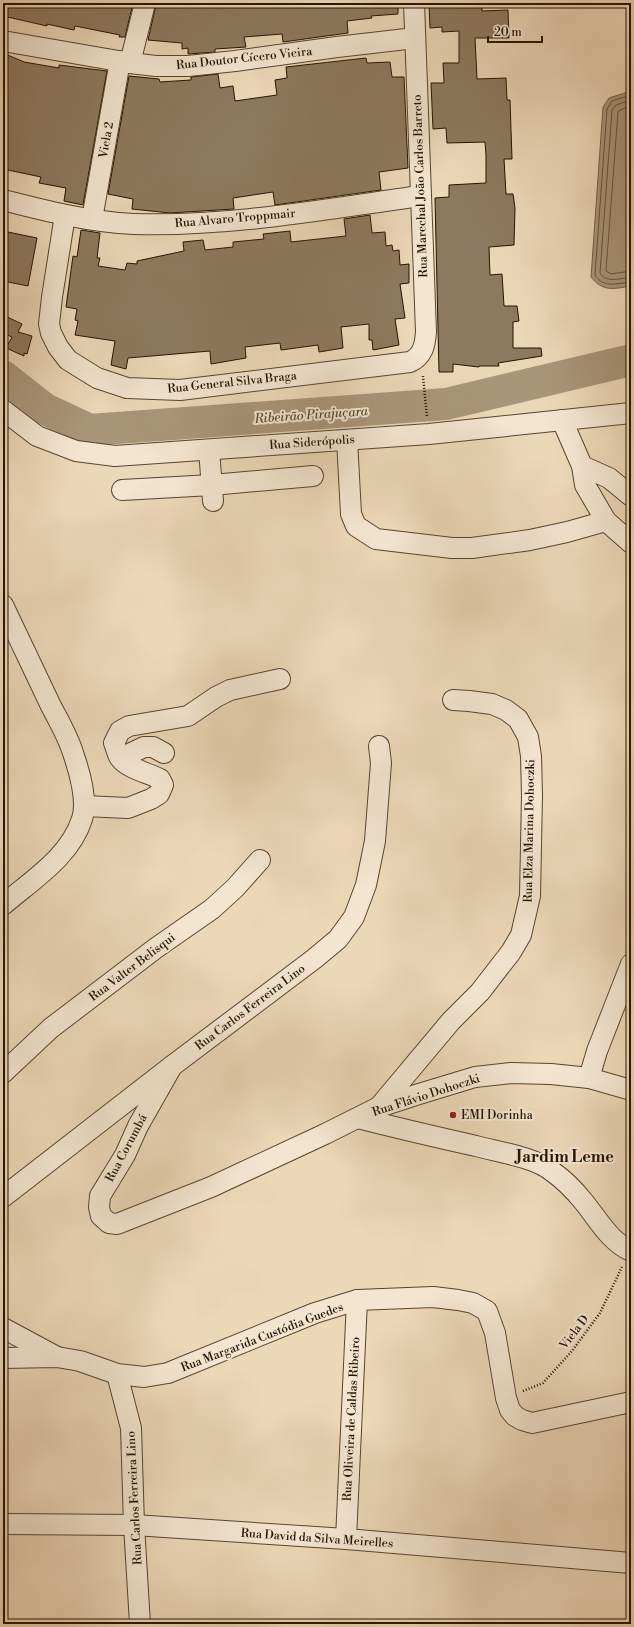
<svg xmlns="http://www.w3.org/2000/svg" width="634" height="1627" font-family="'Libre Bodoni',serif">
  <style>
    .water { fill: #a99579; stroke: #756149 }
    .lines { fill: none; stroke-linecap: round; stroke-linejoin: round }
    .shore { stroke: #68543c; stroke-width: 1 }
    .river { stroke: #a99579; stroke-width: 32 }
    .building { fill: #8d795f; stroke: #261400 }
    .minor-casing { stroke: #58452e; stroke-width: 22 }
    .path { stroke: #261400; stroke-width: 2.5; stroke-dasharray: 1 2; stroke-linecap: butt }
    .minor { stroke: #f3e5d0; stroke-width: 20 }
    .poi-dot { fill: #8f2418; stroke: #f3e5d0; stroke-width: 1.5 }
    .labels { text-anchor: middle; stroke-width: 4; stroke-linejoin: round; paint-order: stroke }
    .street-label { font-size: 12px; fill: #261400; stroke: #f3e5d0 }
    .poi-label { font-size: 12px; fill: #261400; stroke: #f3e5d0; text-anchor: start }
    .water-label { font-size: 13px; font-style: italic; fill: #5a4830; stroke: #f3e5d0 }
    .district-label { font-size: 16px; font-weight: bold; fill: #261400; stroke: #f3e5d0 }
  </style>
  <rect width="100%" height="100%" fill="#ecd7b7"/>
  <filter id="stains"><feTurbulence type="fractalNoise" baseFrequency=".005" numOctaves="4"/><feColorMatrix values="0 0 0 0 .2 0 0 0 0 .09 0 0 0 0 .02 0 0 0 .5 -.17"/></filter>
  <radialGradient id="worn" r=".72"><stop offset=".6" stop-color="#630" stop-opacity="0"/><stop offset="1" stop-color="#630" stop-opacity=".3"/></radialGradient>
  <path class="water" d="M 631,91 L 631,286 C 613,289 603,292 591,277 L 603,107 L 609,98 Z"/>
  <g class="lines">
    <g class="shore">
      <path d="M 631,95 L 612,101 L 607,109 L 595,275 C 604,289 617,283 631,282"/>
      <path d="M 631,100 L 616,105 L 612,110 L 600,273 C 607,284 621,278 631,277"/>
      <path d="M 631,106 L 620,110 L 618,112 L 606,271 L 611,274 L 631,271"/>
    </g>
    <path class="river" d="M 3,376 L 45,409 L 90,430 L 446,404 L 631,360"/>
  </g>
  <g class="building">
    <path d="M 3,3 L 133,3 L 125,37 L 119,37 L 120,35 L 75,26 L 74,30 L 47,24 L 47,26 L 3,16 Z"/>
    <path d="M 171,3 L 398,3 L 398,14 L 371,16 L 372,18 L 347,21 L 348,33 L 283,42 L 282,34 L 244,37 L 246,47 L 215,49 L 215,52 L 188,54 L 188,48 L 182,49 L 182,43 L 148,40 L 156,5 L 171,5 Z"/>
    <path d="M 429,3 L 482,3 L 482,11 L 508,10 L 509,38 L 475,38 L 477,79 L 506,78 L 507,100 L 510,100 L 512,159 L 504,159 L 506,194 L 513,194 L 515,208 L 514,245 L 489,247 L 490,275 L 502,274 L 504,306 L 517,306 L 519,321 L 513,322 L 513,348 L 541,348 L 542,356 L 498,363 L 499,366 L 479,366 L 479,367 L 453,364 L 453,372 L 439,372 L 435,198 L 449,197 L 449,185 L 486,183 L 486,155 L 485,142 L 447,143 L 446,128 L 433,129 L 431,83 L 444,83 L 443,63 L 459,63 L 459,31 L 442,32 L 442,27 L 430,28 Z"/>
    <path d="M 3,53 L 24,62 L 59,68 L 59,65 L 107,71 L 83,205 L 64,201 L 66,188 L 39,183 L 41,177 L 3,169 Z"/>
    <path d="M 366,58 L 367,63 L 390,62 L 392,77 L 404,77 L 408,168 L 379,172 L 381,190 L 275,205 L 273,192 L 233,198 L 234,209 L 170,213 L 132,209 L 133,199 L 108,194 L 129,76 L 159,79 L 160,82 L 191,80 L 191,77 L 218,74 L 220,88 L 233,86 L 235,101 L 277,95 L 275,80 L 287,78 L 286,67 Z"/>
    <path d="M 370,215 L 372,233 L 385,232 L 386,246 L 392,245 L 393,251 L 399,250 L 400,265 L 409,264 L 409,283 L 400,284 L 405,318 L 395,319 L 399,345 L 373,350 L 372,340 L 369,340 L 369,324 L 341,327 L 343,348 L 319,352 L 318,345 L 281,350 L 280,343 L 245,347 L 246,358 L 211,364 L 210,351 L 128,358 L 126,369 L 111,365 L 115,341 L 75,335 L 78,321 L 75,320 L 77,309 L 66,307 L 73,256 L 77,257 L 81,230 L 100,233 L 97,258 L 100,258 L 98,266 L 125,270 L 127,263 L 137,264 L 137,261 L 184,251 L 183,242 L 203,240 L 205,250 L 233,247 L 233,242 L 264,239 L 263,234 L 290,231 L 291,242 L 346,236 L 344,219 Z"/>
    <path d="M 3,231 L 37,238 L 28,286 L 3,281 Z"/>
    <path d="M 3,315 L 22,324 L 18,332 L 32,336 L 27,354 L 24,353 L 24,356 L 6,348 L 12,337 L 3,333 Z"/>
  </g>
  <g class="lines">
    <defs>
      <g id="minor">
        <path d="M 3,41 L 130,63 L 156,66 L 188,66 L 235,61 L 337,47 L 415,38"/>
        <path d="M 130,63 L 145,3"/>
        <path d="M 3,200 C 46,211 89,222 134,224 C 229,227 326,209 420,196"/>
        <path d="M 65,215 L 52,297 L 49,324 L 51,333 L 58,347 L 68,360 L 97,378 L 127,388 L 180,390 L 410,362 C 423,356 425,345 426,332 L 414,3"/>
        <path d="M 92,219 L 120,61"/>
        <path d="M 3,410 L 37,436 L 76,451 L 115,456 L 429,434 L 631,413"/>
        <path d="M 562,420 L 582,466 L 585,485 L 606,521 L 631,543"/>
        <path d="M 347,440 L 351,514 L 356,526 L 376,539 L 452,548 L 472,548 L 530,540 L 567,532 L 606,521"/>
        <path d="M 209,450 L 213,501"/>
        <path d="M 582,466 L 609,478 L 631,496"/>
        <path d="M 122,490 L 212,485 L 313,476"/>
        <path d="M 3,605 C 19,638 34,671 50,704 C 58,720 68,736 73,753 C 79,770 88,801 82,819 C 70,857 32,880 3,905"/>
        <path d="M 121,758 L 144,747 L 153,747 L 164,753"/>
        <path d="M 84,806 L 128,808 L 151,799 L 159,794 L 163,785 L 160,779 C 149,773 128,769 120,758 C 117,754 116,747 114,743 L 120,731 L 129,726 L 188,716 L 216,697 L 230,690 L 280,679"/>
        <path d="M 172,1066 L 138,1126 L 125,1155 L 100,1196 L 99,1207 L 101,1216 L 109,1223 L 117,1224 L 211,1187 L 325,1134 L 379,1107 L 419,1094 L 475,1077 L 511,1073 L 551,1074 L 589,1078 L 597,1051 L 631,964"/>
        <path d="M 3,1073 L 51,1028 L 156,948 L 212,909 L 235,888 L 260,860"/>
        <path d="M 589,1078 L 631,1090"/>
        <path d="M 379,1107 L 451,1021 L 480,992 L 511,952 L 521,935 L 530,896 L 532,795 L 531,756 L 528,737 L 518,719 L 506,710 L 492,704 L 469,701 L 453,700"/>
        <path d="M 358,1118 C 397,1128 436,1137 476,1146 C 498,1152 535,1157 553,1172 C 564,1180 575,1191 583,1201 C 598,1219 609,1241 631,1251"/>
        <path d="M 3,1197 L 172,1066 L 314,959 L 338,939 L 354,917 L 366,885 L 375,841 L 381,763 L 379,746"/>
        <path d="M 3,1328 L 57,1357"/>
        <path d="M 3,1358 L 57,1357 L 80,1361 L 117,1374 L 144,1377 L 168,1373 L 315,1313 L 357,1300 L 433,1297 L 458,1300 L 473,1303 L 487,1311 L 495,1333 L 506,1398 L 510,1410 L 515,1416 L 522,1420 L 532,1423 L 631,1402"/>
        <path d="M 117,1374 L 131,1428 L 134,1525 L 140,1624"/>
        <path d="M 3,1524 L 134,1525 L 346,1539 L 631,1563"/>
        <path d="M 346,1539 L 357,1300"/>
      </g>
    </defs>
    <use href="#minor" class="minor-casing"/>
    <g class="path">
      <path d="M 423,376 L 427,417"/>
      <path d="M 523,1391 L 543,1383 L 572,1351 L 600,1313 L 622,1267"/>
    </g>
    <use href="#minor" class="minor"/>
  </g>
  <circle class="poi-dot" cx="453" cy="1115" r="4"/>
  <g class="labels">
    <g class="street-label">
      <text transform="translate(244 58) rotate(-6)" y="4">Rua Doutor Cícero Vieira</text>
      <text transform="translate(106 140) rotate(-80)" y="4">Viela 2</text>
      <text transform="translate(420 186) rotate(-92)" y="4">Rua Marechal João Carlos Barreto</text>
      <text transform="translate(235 218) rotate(-5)" y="4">Rua Alvaro Troppmair</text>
      <text transform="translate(232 382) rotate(-6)" y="4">Rua General Silva Braga</text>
      <text transform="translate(312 442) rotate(-4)" y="4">Rua Siderópolis</text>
      <text transform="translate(529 831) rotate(-89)" y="4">Rua Elza Marina Dohoczki</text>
      <text transform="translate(132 967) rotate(-37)" y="4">Rua Valter Belisqui</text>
      <text transform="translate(250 1007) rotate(-37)" y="4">Rua Carlos Ferreira Lino</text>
      <text transform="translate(426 1095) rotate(-18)" y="4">Rua Flávio Dohoczki</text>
      <text transform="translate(126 1148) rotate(-62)" y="4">Rua Corumbá</text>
      <text transform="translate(574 1332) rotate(-53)" y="4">Viela D</text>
      <text transform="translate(262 1337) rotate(-21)" y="4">Rua Margarida Custódia Guedes</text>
      <text transform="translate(351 1419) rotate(-87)" y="4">Rua Oliveira de Caldas Ribeiro</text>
      <text transform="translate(134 1498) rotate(-93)" y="4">Rua Carlos Ferreira Lino</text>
      <text transform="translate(317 1538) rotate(4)" y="4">Rua David da Silva Meirelles</text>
    </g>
    <g class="poi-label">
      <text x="461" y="1119">EMI Dorinha</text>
    </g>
    <g class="water-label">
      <text transform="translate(311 414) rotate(-4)" y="5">Ribeirão Pirajuçara</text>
    </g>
    <g class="district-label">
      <text x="565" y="1162">Jardim Leme</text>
    </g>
  </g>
  <rect width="634" height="1627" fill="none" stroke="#ecd7b7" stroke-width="16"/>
  <rect x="4" y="4" width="626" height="1619" fill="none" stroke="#261400" stroke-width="2"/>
  <rect x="8" y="8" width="618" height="1611" fill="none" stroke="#261400"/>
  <path d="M488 36v6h54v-6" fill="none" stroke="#261400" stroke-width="2"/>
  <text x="494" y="36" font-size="12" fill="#261400" stroke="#f3e5d0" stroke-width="3" paint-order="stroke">20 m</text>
  <rect width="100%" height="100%" filter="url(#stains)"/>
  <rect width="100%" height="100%" fill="url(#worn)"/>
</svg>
